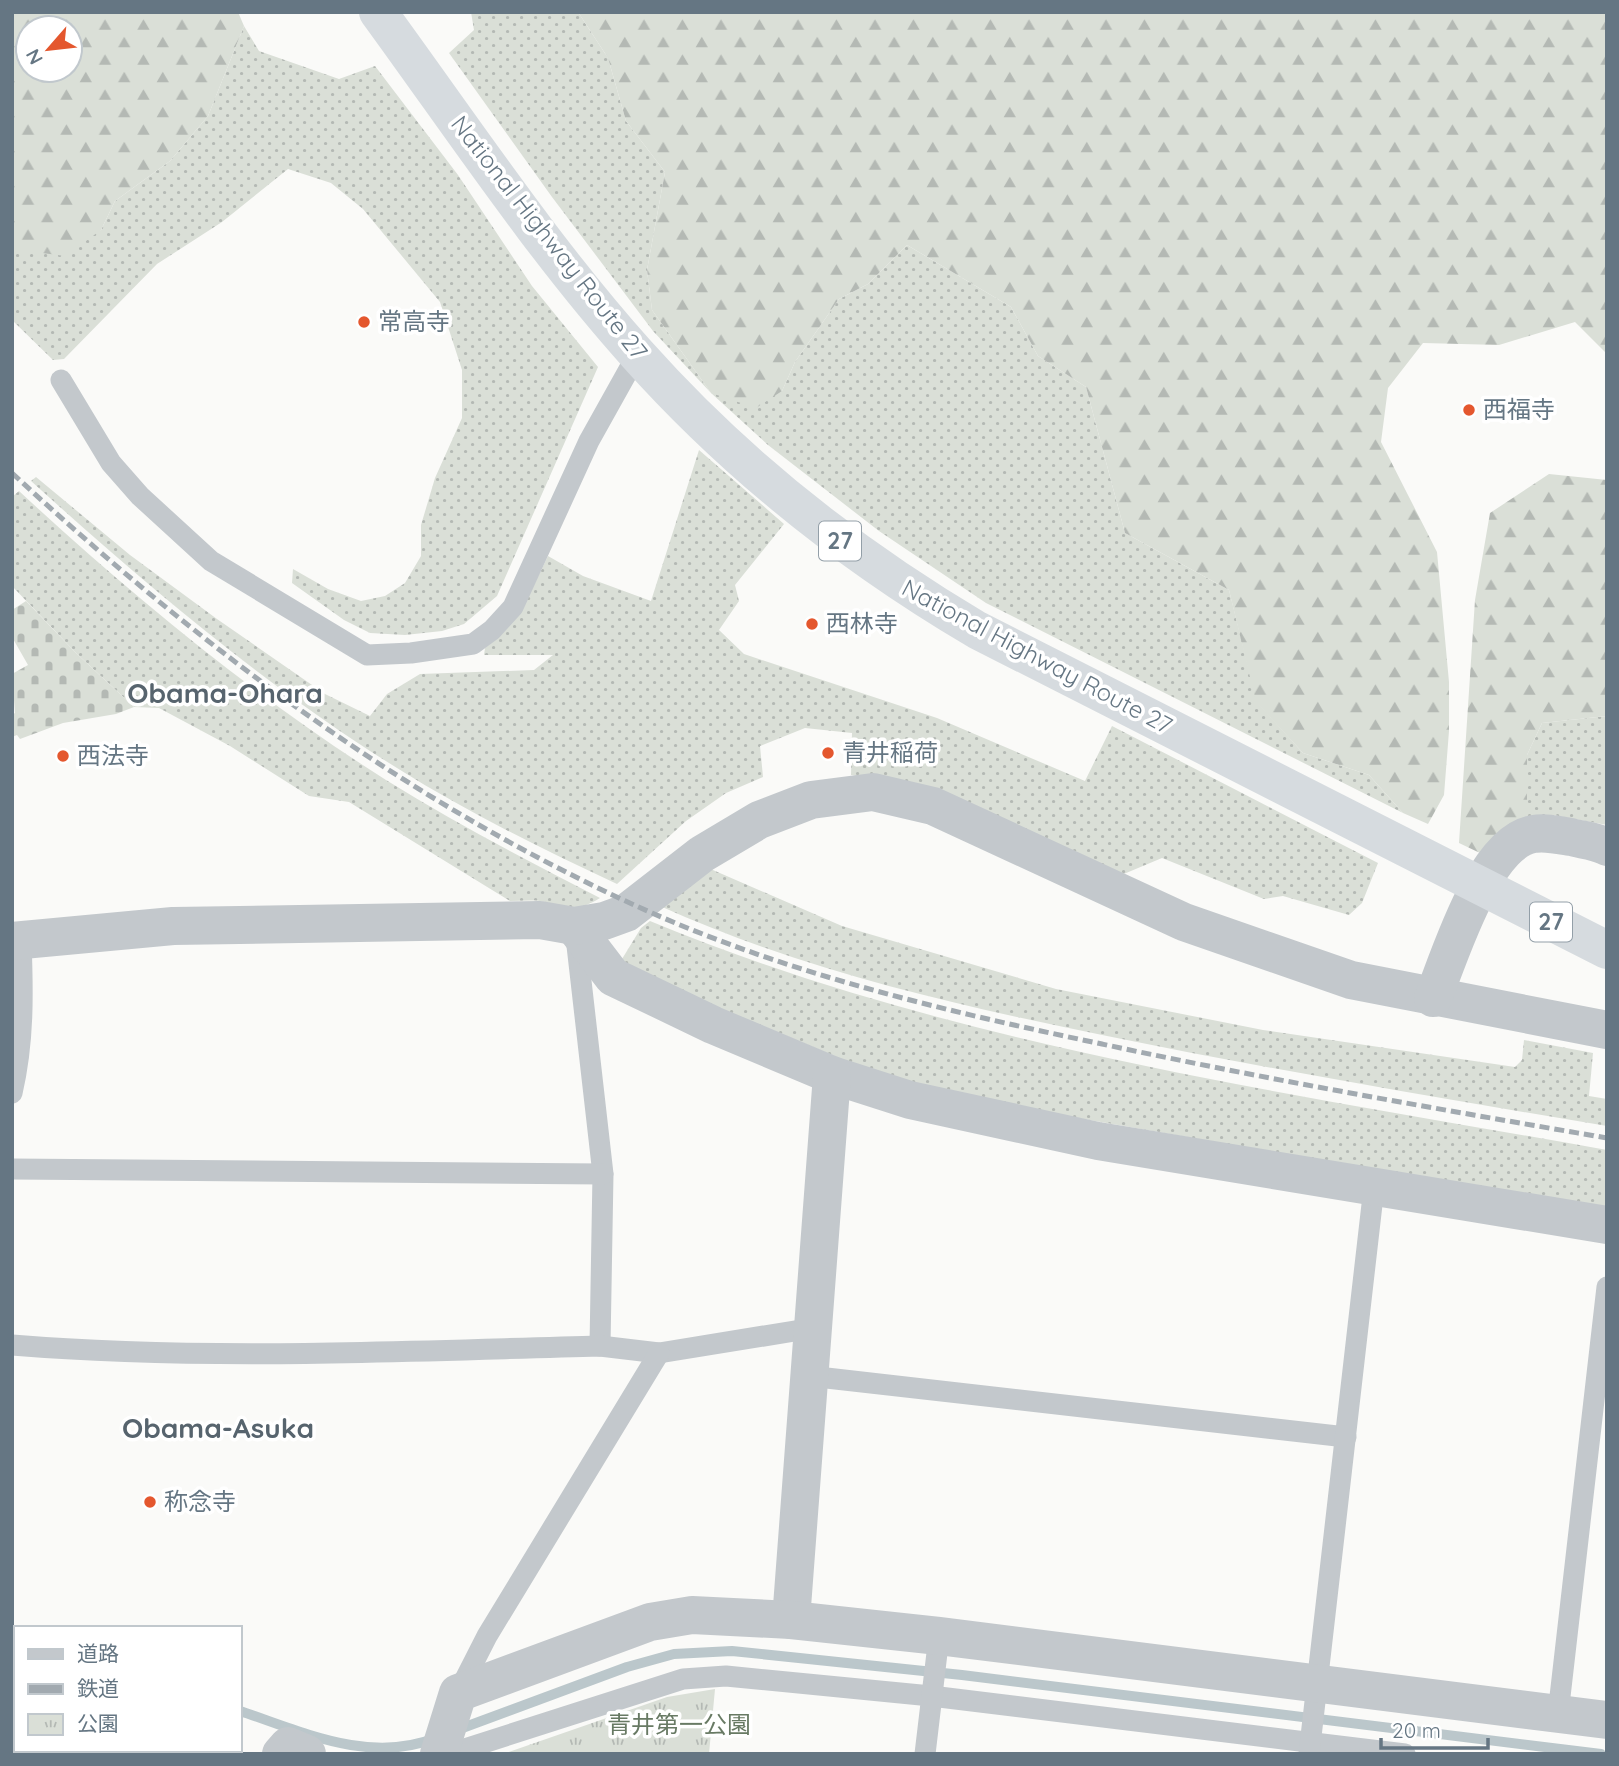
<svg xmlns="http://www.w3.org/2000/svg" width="1619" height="1766" font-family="Quicksand,'Noto Sans JP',sans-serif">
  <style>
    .grass { fill: url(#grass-dots) }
    .forest { fill: url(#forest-firs); fill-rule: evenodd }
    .cemetery { fill: url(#cemetery-stones) }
    .park { fill: url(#park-tufts) }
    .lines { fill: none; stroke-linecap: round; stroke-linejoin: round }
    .stream { stroke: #bbc7cb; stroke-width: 10 }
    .service { stroke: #c3c8cc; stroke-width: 21 }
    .minor { stroke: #c3c8cc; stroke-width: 38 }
    .trunk { stroke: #d6dbdf; stroke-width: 38 }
    .rail { stroke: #a2aab0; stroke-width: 5; stroke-dasharray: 10 5; stroke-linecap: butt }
    .poi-dot { fill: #e4572e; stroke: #fff; stroke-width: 2.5 }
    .labels { text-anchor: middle; stroke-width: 7; stroke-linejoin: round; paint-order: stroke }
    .shield { fill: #fff; stroke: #939fa8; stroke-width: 2 }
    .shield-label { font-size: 23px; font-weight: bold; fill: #657683 }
    .street-label { font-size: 24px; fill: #657683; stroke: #fff }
    .poi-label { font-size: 24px; fill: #657683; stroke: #fff; text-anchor: start }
    .park-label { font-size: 24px; fill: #687a64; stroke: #fff }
    .quarter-label { font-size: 28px; font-weight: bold; fill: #57646e; stroke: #fff }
  </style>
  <defs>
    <pattern id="grass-dots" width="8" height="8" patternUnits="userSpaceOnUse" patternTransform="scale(1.75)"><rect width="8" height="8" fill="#dadfd7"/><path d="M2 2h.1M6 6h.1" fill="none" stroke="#b4b9b4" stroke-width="1.8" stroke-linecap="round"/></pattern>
    <pattern id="forest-firs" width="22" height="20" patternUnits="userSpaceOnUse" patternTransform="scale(1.75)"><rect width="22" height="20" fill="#dadfd7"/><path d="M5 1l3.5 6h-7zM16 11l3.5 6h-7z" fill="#b4b9b4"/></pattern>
    <pattern id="cemetery-stones" width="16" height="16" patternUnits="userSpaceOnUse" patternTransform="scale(1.75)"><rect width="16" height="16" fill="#dadfd7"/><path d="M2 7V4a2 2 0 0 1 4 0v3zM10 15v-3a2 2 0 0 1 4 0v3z" fill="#b4b9b4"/></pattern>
    <pattern id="park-tufts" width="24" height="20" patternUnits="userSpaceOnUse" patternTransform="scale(1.75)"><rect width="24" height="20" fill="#dadfd7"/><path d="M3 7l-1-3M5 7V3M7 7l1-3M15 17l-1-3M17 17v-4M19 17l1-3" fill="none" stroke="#b4b9b4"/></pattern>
  </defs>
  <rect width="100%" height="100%" fill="#fafaf8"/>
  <g class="grass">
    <path d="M 471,12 L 578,12 L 608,58 L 626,121 L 665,172 L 647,270 L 652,310 L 711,393 L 782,391 L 795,362 L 839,299 L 868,284 L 907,245 L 1011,307 L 1038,356 L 1086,387 L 1125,533 L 1229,590 L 1257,702 L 1303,753 L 1369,775 L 1403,813 L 986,603 L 879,531 L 768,445 L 711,393 L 653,331 L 552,197 L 449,53 L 474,30 Z"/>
    <path d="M 244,26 L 259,51 L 339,79 L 375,66 L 458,175 L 532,286 L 598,367 L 497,596 L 464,624 L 442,631 L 405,635 L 370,633 L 344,620 L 292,583 L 293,569 L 328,589 L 361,601 L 385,596 L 405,583 L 421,556 L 421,525 L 435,478 L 462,418 L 462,370 L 440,302 L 363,209 L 331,183 L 288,169 L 222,222 L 157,264 L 64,359 L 53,360 L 12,320 L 12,249 L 101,230 L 115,201 L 170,161 L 208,116 Z"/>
    <path d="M 699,450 L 784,524 L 735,585 L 739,601 L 719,630 L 744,654 L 937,718 L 1085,781 L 1112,726 L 1378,863 L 1362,903 L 1349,915 L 1283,896 L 1264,899 L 1162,858 L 1119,876 L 921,785 L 851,775 L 852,733 L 805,728 L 760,746 L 763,777 L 726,793 L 686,821 L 617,884 C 542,849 467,812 397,768 C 265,686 145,584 31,481 L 36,477 L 130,555 L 217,619 L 325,694 L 370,716 L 387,694 L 420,674 L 534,670 L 553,655 L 484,655 L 485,648 C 518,624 530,592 548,556 L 583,576 L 651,601 Z"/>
    <path d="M 19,491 C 132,596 255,697 386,780 C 455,823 528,861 600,898 C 574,914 567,906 540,901 C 530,900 520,901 510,901 L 349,802 L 309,796 L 230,746 L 159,708 L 134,707 L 76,653 L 12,586 L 12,497 Z"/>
    <path d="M 1607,716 L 1607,825 L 1553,815 L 1527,816 L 1527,755 L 1542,723 Z"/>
    <path d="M 706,867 L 842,926 L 1056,989 L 1263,1030 L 1515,1067 L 1522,1060 L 1524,1040 L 1593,1053 L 1589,1096 L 1607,1099 L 1607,1126 C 1440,1098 1273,1070 1107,1036 C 955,1005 802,970 660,906 Z"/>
    <path d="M 650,921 C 955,1047 1284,1092 1607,1150 L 1607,1210 L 916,1090 L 628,970 L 622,959 L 641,928 Z"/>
  </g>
  <g class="forest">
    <path d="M 12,12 L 238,12 L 244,26 L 208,116 L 170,161 L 115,201 L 101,230 L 65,256 L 12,249 ZM 28,28 L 70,28 L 70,70 L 28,70 Z"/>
    <path d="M 578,12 L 1607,12 L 1607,354 L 1575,322 L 1499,345 L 1423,343 L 1388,388 L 1381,442 L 1437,552 L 1449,682 L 1449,731 L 1444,795 L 1428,824 L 1403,813 L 1369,775 L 1303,753 L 1256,702 L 1229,590 L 1125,533 L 1086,387 L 1038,356 L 1011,307 L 907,245 L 868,284 L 839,299 L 795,362 L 782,391 L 756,408 L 711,393 L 652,310 L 647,270 L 665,172 L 626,121 L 608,58 Z"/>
    <path d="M 1549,474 L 1607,480 L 1607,716 L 1542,723 L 1527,755 L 1527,816 L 1480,853 L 1459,843 L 1475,600 L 1490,513 Z"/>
  </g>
  <path class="cemetery" d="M 26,601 L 76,653 L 134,707 L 116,714 L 63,723 L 20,739 L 17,735 L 12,737 L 12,715 L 15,713 L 12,674 L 28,665 L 12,637 L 12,610 Z"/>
  <path class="park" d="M 715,1689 L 709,1754 L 503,1754 L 667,1697 Z"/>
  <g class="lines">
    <g class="stream">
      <path d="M 240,1711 C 303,1732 369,1764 436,1738"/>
      <path d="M 457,1730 L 627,1667 L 674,1654 L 732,1651 L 962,1675 L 1601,1754"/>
      <path d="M 82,1754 L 96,1750"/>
    </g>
    <g class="service">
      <path d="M 61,380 L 111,463 L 140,496 L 211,561 L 367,655 L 411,653 L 473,644 L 492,630 L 513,607 L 589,441 L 637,355"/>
      <path d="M 576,937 L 603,1174 L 600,1346"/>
      <path d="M 12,1093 C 24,1042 23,992 21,940"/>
      <path d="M 12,1169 L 603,1174"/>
      <path d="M 12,1345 C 208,1361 404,1351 600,1346 L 659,1353 L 813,1328"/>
      <path d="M 809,1376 L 1346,1437"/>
      <path d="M 458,1693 L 487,1636 L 659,1353"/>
      <path d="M 1558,1714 L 1607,1287"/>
      <path d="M 449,1754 L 683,1679 L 726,1676 L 931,1696 L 1405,1754"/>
      <path d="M 925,1754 L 939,1636"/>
      <path d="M 1309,1754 L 1374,1187"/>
    </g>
    <g class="minor">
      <path d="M 574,926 L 613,977 L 713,1025 L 832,1075 L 910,1100 L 1098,1141 L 1607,1225"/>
      <path d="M 12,941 L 173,926 L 540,920 L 574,926 L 604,921 L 626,913 L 702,854 L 759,820 L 811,800 L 873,792 L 933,806 L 1184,922 L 1351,980 L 1607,1030"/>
      <path d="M 1433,998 C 1449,958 1485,840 1534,834 C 1545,832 1559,835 1571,837 C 1582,840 1597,841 1607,847"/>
      <path d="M 791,1620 L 832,1075"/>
      <path d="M 281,1754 L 288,1746 L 307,1754"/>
      <path d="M 439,1754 L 458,1693 L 650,1622 L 692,1615 L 791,1620 L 939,1636 L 1607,1720"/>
    </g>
    <path class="trunk" d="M 378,12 C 462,127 542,248 637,354 C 736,465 850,555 977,630 L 1607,950"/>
    <path class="rail" d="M 12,473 C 203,650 413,807 652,913 C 795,976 949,1012 1102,1044 C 1269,1080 1438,1109 1607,1138"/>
  </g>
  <g class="poi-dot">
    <circle cx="364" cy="322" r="7"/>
    <circle cx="1469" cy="410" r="7"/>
    <circle cx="812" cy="624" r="7"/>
    <circle cx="828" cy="753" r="7"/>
    <circle cx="63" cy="756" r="7"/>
    <circle cx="150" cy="1502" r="7"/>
  </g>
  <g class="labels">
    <g class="shield">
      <rect x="819" y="521.5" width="42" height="39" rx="5"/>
      <rect x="1530" y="902.5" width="42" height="39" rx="5"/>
    </g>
    <g class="shield-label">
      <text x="840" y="549">27</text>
      <text x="1551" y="930">27</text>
    </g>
    <g class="street-label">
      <text transform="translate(549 238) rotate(52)" y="8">National Highway Route 27</text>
      <text transform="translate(1037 657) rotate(28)" y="8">National Highway Route 27</text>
    </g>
    <g class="poi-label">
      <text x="378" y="330">常高寺</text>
      <text x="1483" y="418">西福寺</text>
      <text x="826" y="632">西林寺</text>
      <text x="842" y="761">青井稲荷</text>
      <text x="77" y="764">西法寺</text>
      <text x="164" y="1510">称念寺</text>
    </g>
    <g class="park-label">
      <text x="679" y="1733">青井第一公園</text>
    </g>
    <g class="quarter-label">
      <text x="225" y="703">Obama-Ohara</text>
      <text x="218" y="1438">Obama-Asuka</text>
    </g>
  </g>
  <rect width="1619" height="1766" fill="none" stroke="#657683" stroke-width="28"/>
  <rect x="14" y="1626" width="228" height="126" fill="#ffffff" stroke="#c1c8cd" stroke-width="2"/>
  <rect x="28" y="1649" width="35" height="10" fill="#c3c8cc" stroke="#c1c8cd" stroke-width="2"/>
  <text x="77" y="1661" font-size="21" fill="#657683">道路</text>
  <rect x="28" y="1684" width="35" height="10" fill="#a2aab0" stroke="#c1c8cd" stroke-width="2"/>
  <text x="77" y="1696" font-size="21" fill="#657683">鉄道</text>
  <rect x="28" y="1714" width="35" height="21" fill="url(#park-tufts)" stroke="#c1c8cd" stroke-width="2"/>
  <text x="77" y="1731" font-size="21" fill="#657683">公園</text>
  <g transform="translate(49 49) rotate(242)"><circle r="33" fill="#ffffff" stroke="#c1c8cd" stroke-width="2"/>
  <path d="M0-5L12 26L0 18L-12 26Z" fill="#e4572e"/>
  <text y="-10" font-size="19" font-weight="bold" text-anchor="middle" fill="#657683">N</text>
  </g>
  <path d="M1381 1738v10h107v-10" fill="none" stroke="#657683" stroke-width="3.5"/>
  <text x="1392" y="1738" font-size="21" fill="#657683" stroke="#ffffff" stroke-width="5" paint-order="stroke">20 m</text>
</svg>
